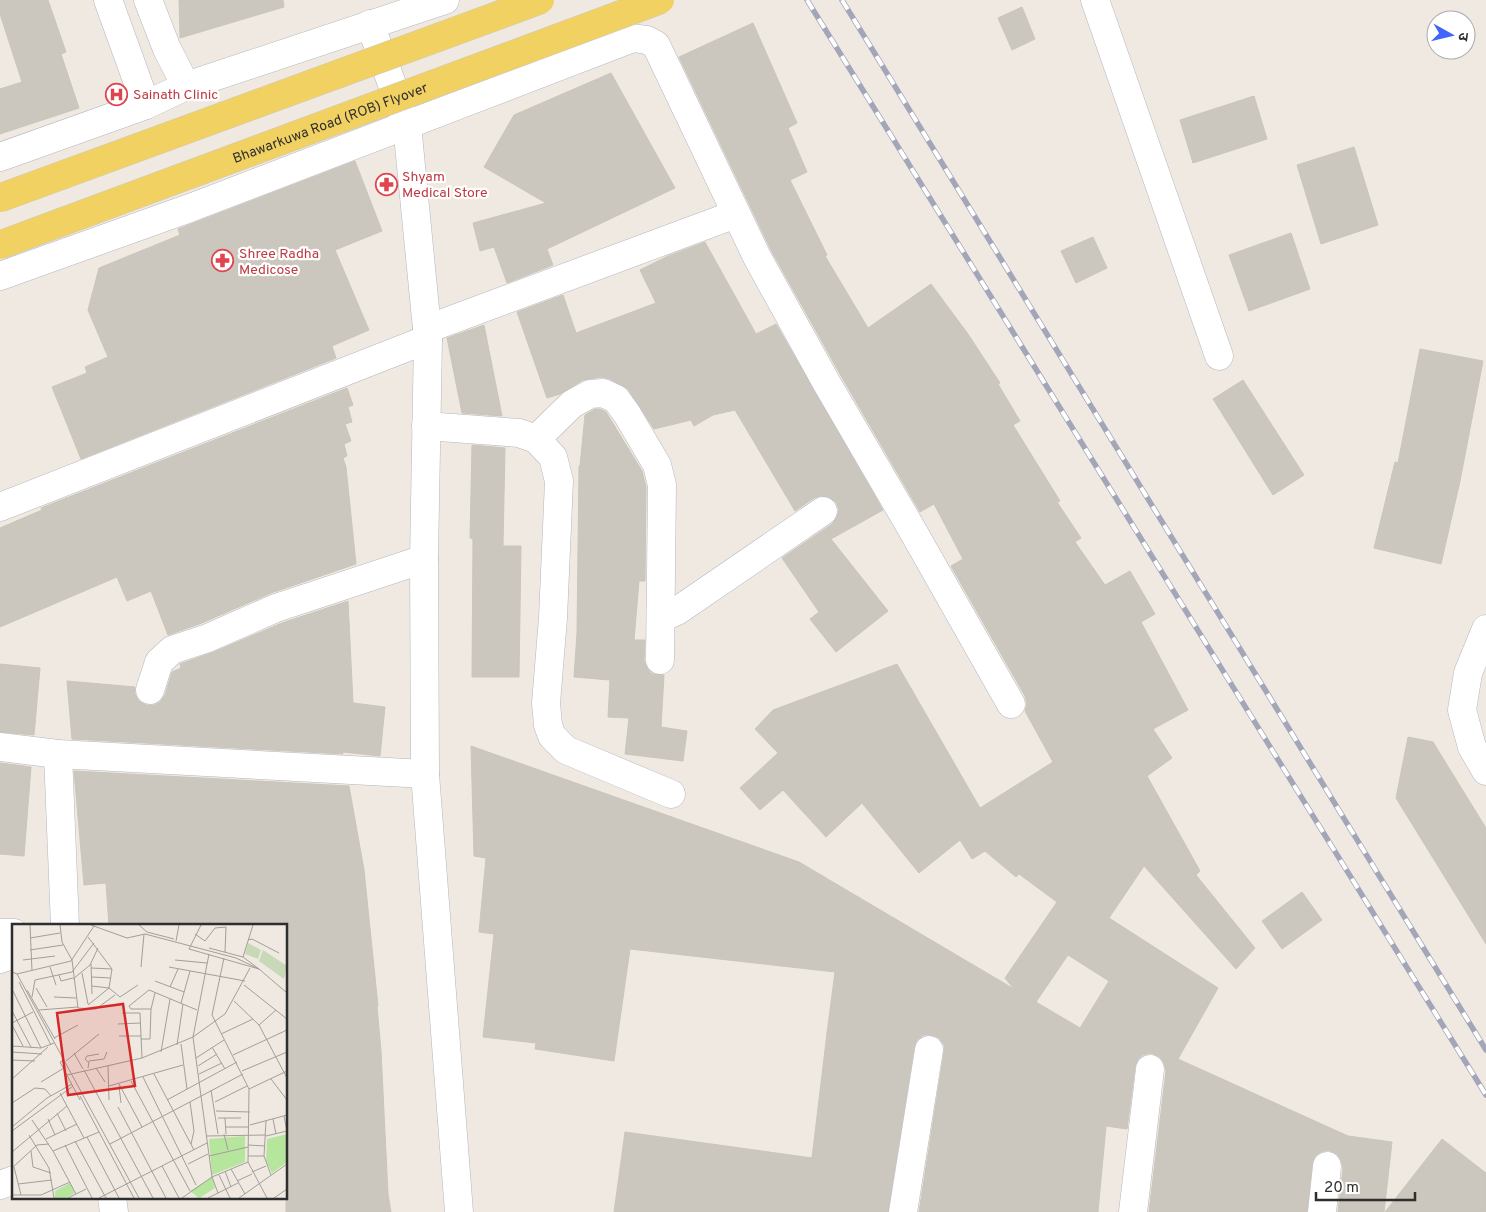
<svg xmlns="http://www.w3.org/2000/svg" width="1486" height="1212" font-family="Overpass,'Noto Sans Devanagari',sans-serif">
  <style>
    .building { fill: #cbc7bf; stroke: #cbc5ba; fill-rule: evenodd }
    .lines { fill: none; stroke-linecap: round; stroke-linejoin: round }
    .minor-casing { stroke: #b4b7c1; stroke-width: 29 }
    .minor { stroke: #fff; stroke-width: 28 }
    .rail-casing { stroke: #a3a6b8; stroke-width: 5.5 }
    .rail { stroke: #fff; stroke-width: 4; stroke-dasharray: 11; stroke-linecap: butt }
    .major-bridge-casing { stroke: #c9c9c9; stroke-width: 29; stroke-linecap: butt }
    .major-bridge { stroke: #f2d163; stroke-width: 28 }
    .labels { text-anchor: middle; stroke-width: 4.5; stroke-linejoin: round; paint-order: stroke }
    .health-label { font-size: 14px; fill: #be3a42; stroke: #fff; text-anchor: start }
    .street-label { font-size: 14px; fill: #2e2e2e; stroke: #fff }
    .inset-road { fill: none; stroke: #a29e99; stroke-width: 1 }
    .view { fill: #d62828; fill-opacity: 0.15; stroke: #d62828; stroke-width: 2.5 }
    .inset-edge { fill: none; stroke: #2e2e2e; stroke-width: 2.5 }
  </style>
  <rect width="100%" height="100%" fill="#efe9e1"/>
  <g class="building">
    <path d="M 0,0 L 48,0 L 66,52 L 61,54 L 79,108 L 0,134 L 0,89 L 22,82 L 0,14 Z"/>
    <path d="M 179,0 L 283,0 L 284,7 L 180,38 Z"/>
    <path d="M 1022,7 L 1035,39 L 1012,50 L 998,18 Z"/>
    <path d="M 753,23 L 797,123 L 788,128 L 807,172 L 790,180 L 827,255 L 825,256 L 868,328 L 931,284 L 968,334 L 1000,383 L 998,384 L 1020,421 L 1013,425 L 1060,501 L 1057,502 L 1081,538 L 1075,542 L 1105,585 L 1130,571 L 1155,614 L 1141,622 L 1188,710 L 1153,729 L 1172,758 L 1147,776 L 1200,871 L 1196,875 L 1255,948 L 1236,969 L 1144,866 L 1109,918 L 1218,988 L 1178,1059 L 1348,1136 L 1392,1142 L 1384,1212 L 1338,1212 L 1343,1168 L 1341,1160 L 1337,1154 L 1328,1150 L 1321,1152 L 1315,1156 L 1312,1164 L 1307,1212 L 1149,1212 L 1166,1071 L 1164,1063 L 1160,1057 L 1151,1053 L 1143,1055 L 1138,1059 L 1135,1067 L 1127,1129 L 1106,1126 L 1098,1212 L 919,1212 L 944,1052 L 944,1045 L 939,1038 L 931,1035 L 924,1035 L 917,1040 L 914,1048 L 888,1212 L 614,1212 L 625,1132 L 812,1158 L 827,1033 L 835,972 L 630,949 L 614,1061 L 535,1049 L 536,1043 L 483,1037 L 494,934 L 479,932 L 486,858 L 474,856 L 471,746 L 799,862 L 1014,989 L 1005,978 L 1057,902 L 1019,874 L 1016,877 L 985,851 L 972,859 L 960,840 L 919,873 L 862,803 L 826,837 L 783,790 L 760,810 L 740,788 L 778,753 L 755,729 L 773,710 L 897,664 L 980,808 L 1053,762 L 1025,711 L 1027,704 L 1025,696 L 951,566 L 963,559 L 934,504 L 920,512 L 840,374 L 771,250 L 679,57 ZM 1068,955 L 1109,981 L 1080,1028 L 1036,1002 Z"/>
    <path d="M 611,73 L 675,188 L 547,249 L 553,265 L 507,283 L 494,247 L 480,251 L 473,223 L 546,203 L 484,167 L 514,115 Z"/>
    <path d="M 1254,96 L 1267,139 L 1193,163 L 1180,120 Z"/>
    <path d="M 1354,147 L 1378,225 L 1321,244 L 1297,165 Z"/>
    <path d="M 355,161 L 382,231 L 335,250 L 369,330 L 332,346 L 336,358 L 81,459 L 52,387 L 87,373 L 85,367 L 108,357 L 88,310 L 99,268 L 180,235 L 178,229 Z"/>
    <path d="M 1291,233 L 1310,289 L 1249,311 L 1229,255 Z"/>
    <path d="M 1093,237 L 1107,268 L 1076,283 L 1061,251 Z"/>
    <path d="M 705,242 L 756,334 L 776,324 L 883,510 L 831,539 L 888,611 L 836,652 L 810,619 L 819,612 L 782,558 L 832,524 L 837,517 L 839,510 L 836,502 L 829,497 L 821,496 L 814,498 L 795,511 L 735,410 L 713,415 L 694,426 L 691,420 L 654,429 L 628,389 L 610,379 L 602,377 L 583,380 L 560,394 L 547,398 L 517,312 L 563,295 L 576,333 L 656,303 L 640,270 L 668,256 Z"/>
    <path d="M 484,325 L 502,416 L 462,413 L 447,338 Z"/>
    <path d="M 1420,349 L 1483,361 L 1460,481 L 1441,564 L 1374,548 L 1395,462 L 1398,463 Z"/>
    <path d="M 1243,380 L 1304,475 L 1273,495 L 1213,399 Z"/>
    <path d="M 347,388 L 353,405 L 348,407 L 352,422 L 345,424 L 351,441 L 344,444 L 347,456 L 343,458 L 346,467 L 356,564 L 271,593 L 202,623 L 168,635 L 151,591 L 127,601 L 117,577 L 0,627 L 0,528 L 42,510 L 41,508 Z"/>
    <path d="M 595,409 L 600,409 L 606,412 L 642,471 L 646,487 L 645,581 L 639,581 L 634,640 L 645,640 L 644,660 L 647,668 L 652,674 L 664,675 L 661,727 L 687,731 L 683,761 L 625,754 L 629,718 L 608,717 L 610,680 L 574,677 L 577,633 L 579,466 L 580,466 L 585,415 Z"/>
    <path d="M 472,445 L 505,448 L 503,546 L 521,546 L 519,677 L 472,677 L 473,539 L 470,538 Z"/>
    <path d="M 348,601 L 353,703 L 385,707 L 380,756 L 343,752 L 343,754 L 72,739 L 67,681 L 135,687 L 135,694 L 139,701 L 146,705 L 154,705 L 160,702 L 165,695 L 172,672 L 181,668 L 180,664 L 214,652 L 282,623 Z"/>
    <path d="M 0,664 L 40,668 L 34,735 L 0,732 Z"/>
    <path d="M 1408,737 L 1433,742 L 1486,828 L 1486,944 L 1396,798 Z"/>
    <path d="M 0,763 L 31,767 L 24,856 L 0,854 Z"/>
    <path d="M 74,771 L 349,786 L 364,870 L 378,1006 L 377,1006 L 381,1051 L 388,1194 L 391,1212 L 286,1212 L 286,926 L 109,926 L 106,883 L 84,885 Z"/>
    <path d="M 1302,892 L 1322,920 L 1282,949 L 1262,921 Z"/>
    <path d="M 1442,1139 L 1486,1173 L 1486,1212 L 1385,1212 Z"/>
  </g>
  <g class="lines">
    <defs>
      <g id="minor">
        <path d="M 108,0 L 146,105"/>
        <path d="M 148,0 L 167,49 L 186,86"/>
        <path d="M 1095,0 L 1219,356"/>
        <path d="M 370,24 L 407,125 L 428,339 L 424,559 L 425,774 L 459,1212"/>
        <path d="M 0,157 L 146,105 L 186,86 L 445,0"/>
        <path d="M 0,276 L 190,208 L 633,38 L 647,40 L 656,45 L 757,257 L 826,382 L 910,526 L 1011,704"/>
        <path d="M 427,329 L 736,214"/>
        <path d="M 426,426 L 519,433 L 536,439 L 553,457 L 559,481 L 553,618 L 546,703 L 548,725 L 552,736 L 566,750 L 671,794"/>
        <path d="M 536,439 L 572,404 L 590,394 L 603,393 L 616,399 L 627,414 L 657,465 L 662,485 L 660,660"/>
        <path d="M 0,507 L 428,339"/>
        <path d="M 661,618 L 677,611 L 823,511"/>
        <path d="M 1486,629 L 1468,673 L 1462,710 L 1472,747 L 1486,771"/>
        <path d="M 150,690 L 159,662 L 172,650 L 208,638 L 276,608 L 424,559"/>
        <path d="M 0,747 L 58,754 L 425,774"/>
        <path d="M 58,754 L 65,926"/>
        <path d="M 0,933 L 14,933"/>
        <path d="M 0,959 L 14,954"/>
        <path d="M 0,1185 L 14,1180"/>
        <path d="M 112,1198 L 114,1212"/>
        <path d="M 903,1212 L 929,1050"/>
        <path d="M 1133,1212 L 1150,1069"/>
        <path d="M 1322,1212 L 1327,1166"/>
      </g>
    </defs>
    <use href="#minor" class="minor-casing"/>
    <use href="#minor" class="minor"/>
    <defs>
      <g id="rail">
        <path d="M 807,0 L 1486,1095"/>
        <path d="M 842,0 L 1486,1050"/>
      </g>
    </defs>
    <use href="#rail" class="rail-casing"/>
    <use href="#rail" class="rail"/>
    <defs>
      <g id="major-bridge">
        <path d="M 0,198 L 540,0"/>
        <path id="s1" d="M 0,245 L 660,0"/>
      </g>
    </defs>
    <use href="#major-bridge" class="major-bridge-casing"/>
    <use href="#major-bridge" class="major-bridge"/>
  </g>
  <defs>
    <symbol id="hospital-ring" viewBox="-11 -11 22 22"><circle r="9.5" fill="#fff" stroke="#e0444e" stroke-width="1.5"/><path d="M-5-5h3v3.5h4V-5h3V5h-3V1.5h-4V5h-3Z" fill="#e0444e"/></symbol>
    <symbol id="pharmacy-ring" viewBox="-11 -11 22 22"><circle r="9.5" fill="#fff" stroke="#e0444e" stroke-width="1.5"/><path d="M-2-6h4v4h4v4h-4v4h-4v-4h-4v-4h4Z" fill="#e0444e"/></symbol>
  </defs>
  <g fill-rule="evenodd">
    <use href="#hospital-ring" x="104" y="82" width="25" height="25"/>
    <use href="#pharmacy-ring" x="374" y="172" width="25" height="25"/>
    <use href="#pharmacy-ring" x="210" y="248" width="25" height="25"/>
  </g>
  <g class="labels">
    <g class="health-label">
      <text x="133" y="99">Sainath Clinic</text>
      <text x="402" y="181">Shyam<tspan x="402" dy="16">Medical Store</tspan></text>
      <text x="239" y="258">Shree Radha<tspan x="239" dy="16">Medicose</tspan></text>
    </g>
    <g class="street-label">
      <text dy="5" stroke="none"><textPath href="#s1" startOffset="352">Bhawarkuwa Road (ROB) Flyover</textPath></text>
    </g>
  </g>
  <g transform="translate(12 924)">
    <rect width="275" height="275" fill="#efe9e1"/>
    <path d="M 275,210 L 275,238 L 260,249 L 254,237 L 255,215 ZM 233,212 L 233,238 L 200,251 L 197,215 ZM 200,253 L 203,264 L 187,274 L 178,267 ZM 58,259 L 63,269 L 54,274 L 43,274 L 43,267 Z" fill="#b6e59e"/>
    <path d="M 236,19 L 249,26 L 246,35 L 233,30 ZM 251,26 L 275,42 L 272,55 L 247,37 Z" fill="#c8d9b8"/>
    <path class="inset-road" d="M 18,1 L 20,47M 48,1 L 50,18 L 60,36 L 66,84 L 84,85 L 103,71M 79,1 L 115,14 L 133,10 L 224,34 L 247,45 L 275,69M 127,1 L 135,8 L 162,15M 189,1 L 177,25 L 247,45 L 231,33 L 197,24M 183,10 L 193,17 L 203,4 L 214,3 L 213,28M 76,13 L 100,45 L 97,64 L 76,81M 18,14 L 48,9M 236,16 L 240,15 L 267,29M 164,17 L 167,1M 18,26 L 51,21M 197,30 L 181,113 L 200,253 L 206,269M 231,33 L 241,1M 212,34 L 200,91 L 237,165 L 236,238 L 255,274M 11,36 L 43,32M 163,36 L 195,39M 79,40 L 80,70M 38,43 L 44,61M 129,43 L 132,10M 157,43 L 233,57M 79,44 L 100,45M 0,48 L 5,50 L 127,274M 70,49 L 76,80M 5,50 L 59,37 L 82,2M 47,51 L 49,57 L 61,54M 80,53 L 99,54M 61,55 L 78,41 L 86,24M 143,57 L 172,68M 7,58 L 39,121M 232,61 L 275,95M 80,62 L 97,64 L 108,73 L 126,61M 158,63 L 166,45M 24,64 L 35,83M 15,66 L 43,115M 1,67 L 29,124M 20,73 L 23,56 L 60,48 L 82,19M 42,73 L 64,74M 222,77 L 247,101 L 275,154M 169,79 L 178,47M 139,85 L 119,85 L 117,82 L 137,66 L 185,86M 27,86 L 66,83M 0,87 L 19,123M 110,89 L 128,89 L 130,134M 0,99 L 21,88M 106,100 L 128,99M 0,101 L 11,122M 247,101 L 264,86M 209,110 L 241,95M 107,112 L 129,112M 42,114 L 66,101M 129,115 L 138,115 L 139,85 L 143,69M 169,120 L 175,165M 165,121 L 171,80M 0,122 L 29,124 L 42,119M 200,123 L 213,145M 0,128 L 30,130M 149,128 L 158,75M 62,129 L 71,145M 221,131 L 275,106M 184,134 L 212,116M 0,136 L 23,137M 52,136 L 48,138 L 68,176M 54,137 L 87,110M 76,138 L 73,135 L 75,132 L 87,130M 96,142 L 97,176M 186,142 L 205,130M 76,144 L 77,137 L 92,135 L 95,128M 84,144 L 93,158M 72,146 L 141,274M 230,147 L 275,128M 142,150 L 182,226M 187,150 L 210,139M 55,151 L 130,134 L 181,113 L 213,90 L 238,44M 131,153 L 184,261M 0,155 L 36,123M 259,155 L 275,176M 119,157 L 178,267M 29,158 L 52,144M 107,160 L 130,203M 97,162 L 171,141M 107,162 L 109,179M 237,165 L 275,147M 199,166 L 206,210M 48,169 L 72,214M 68,172 L 122,274M 155,176 L 225,138M 178,178 L 182,207 L 179,220M 203,178 L 235,162M 0,179 L 23,164 L 33,165 L 39,172M 106,183 L 154,274M 204,187 L 238,188M 45,189 L 54,207M 206,194 L 229,194M 213,194 L 214,210M 36,195 L 43,211M 261,195 L 264,210M 20,196 L 41,227 L 64,270M 254,197 L 252,232 L 259,251M 238,201 L 275,191M 0,203 L 35,174 L 60,160M 213,203 L 237,203M 0,207 L 61,162M 212,210 L 216,226M 17,211 L 37,244 L 42,274M 194,212 L 254,211M 254,212 L 275,207 L 272,192M 75,213 L 107,274M 34,215 L 65,200M 63,217 L 94,274M 98,220 L 231,150M 53,221 L 80,274M 236,221 L 253,222M 19,227 L 21,243 L 39,249M 41,227 L 87,208M 0,228 L 55,182M 197,232 L 236,223M 236,232 L 252,232M 176,240 L 196,230M 150,242 L 167,274M 2,243 L 9,271M 0,244 L 25,221 L 37,220M 219,245 L 233,270M 213,247 L 219,263M 240,248 L 254,242M 207,251 L 218,274M 225,257 L 240,250M 6,260 L 40,256M 0,271 L 29,271 L 58,258M 56,274 L 74,265M 87,274 L 195,219M 170,274 L 200,253 L 236,238M 196,274 L 226,259M 227,274 L 275,240M 262,274 L 275,265"/>
    <path class="view" d="M 111,80 L 123,162 L 56,171 L 45,89 Z"/>
    <rect width="275" height="275" class="inset-edge"/>
  </g>
  <g transform="translate(1451 35) rotate(98)"><circle r="24" fill="#ffffff" stroke="#ababab"/>
  <path d="M0-4L9 19L0 12L-9 19Z" fill="#4264fb"/>
  <text y="-8" font-size="14" font-weight="bold" text-anchor="middle" fill="#2e2e2e">उ</text>
  </g>
  <path d="M1316 1192v8h99v-8" fill="none" stroke="#2e2e2e" stroke-width="2.5"/>
  <text x="1324" y="1192" font-size="15" fill="#2e2e2e" stroke="#ffffff" stroke-width="4" paint-order="stroke">20 m</text>
</svg>
